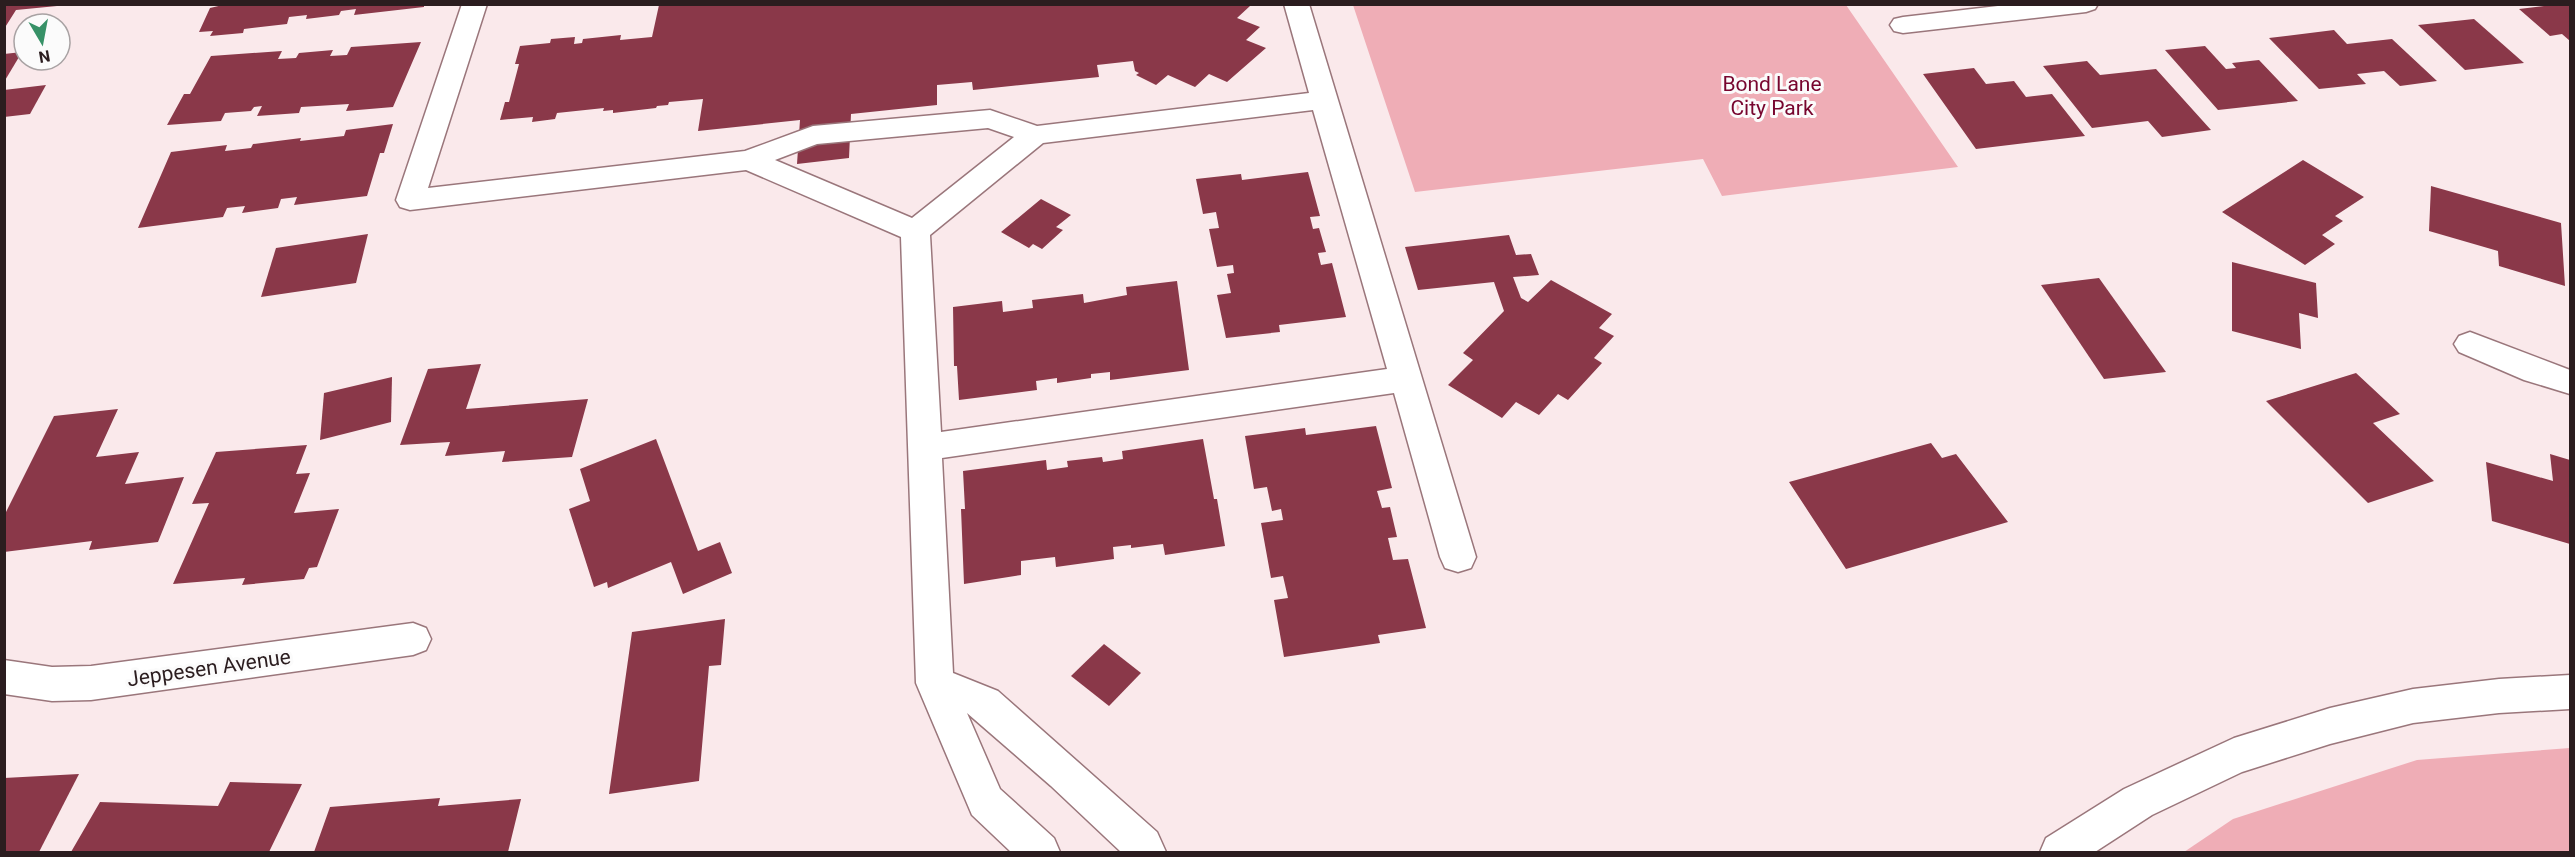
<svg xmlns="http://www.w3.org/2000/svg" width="2575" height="857" font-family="Roboto,sans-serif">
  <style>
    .green { fill: #efadb6 }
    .building { fill: #8a3849 }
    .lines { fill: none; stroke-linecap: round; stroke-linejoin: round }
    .minor-casing { stroke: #9a767b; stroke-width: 3 }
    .minor { fill: #fff; fill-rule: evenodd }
    .labels { text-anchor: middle; stroke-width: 6; stroke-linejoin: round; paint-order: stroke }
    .park-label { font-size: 21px; fill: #77052e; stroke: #fbfbfb }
    .street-label { font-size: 21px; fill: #2b1d1f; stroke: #fbfbfb }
  </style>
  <rect width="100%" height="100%" fill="#fae9eb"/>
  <g class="green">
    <path d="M 1353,5 L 1846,5 L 1958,167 L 1722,196 L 1703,159 L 1415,192 Z"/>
    <path d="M 2570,748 L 2570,852 L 2184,852 L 2233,819 L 2417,760 Z"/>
  </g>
  <g class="building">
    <path d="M 4,4 L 57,4 L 57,6 L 16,10 L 4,29 Z"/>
    <path d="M 227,4 L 424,4 L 424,7 L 354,15 L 356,9 L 341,11 L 339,15 L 306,19 L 307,15 L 289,17 L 287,24 L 244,29 L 243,33 L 210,36 L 213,31 L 199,32 L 210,8 Z"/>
    <path d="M 2560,4 L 2570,4 L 2570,41 L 2562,34 L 2550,36 L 2519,9 Z"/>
    <path d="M 659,5 L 1246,5 L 1250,6 L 1237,18 L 1260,27 L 1246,40 L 1266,48 L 1227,82 L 1209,74 L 1195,87 L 1168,75 L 1156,85 L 1136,75 L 1139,73 L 1135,71 L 1133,61 L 1097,65 L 1099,77 L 973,90 L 972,82 L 937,85 L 937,105 L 851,114 L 849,158 L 797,164 L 800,120 L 698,131 L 703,99 L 669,102 L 668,105 L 657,106 L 656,108 L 613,113 L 613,110 L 603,111 L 604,108 L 557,113 L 555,119 L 532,122 L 533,117 L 500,120 L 505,102 L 509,102 L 519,64 L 515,64 L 520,46 L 550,43 L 551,39 L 575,37 L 574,44 L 582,43 L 583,39 L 621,35 L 620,40 L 652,37 Z"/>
    <path d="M 2474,19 L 2524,63 L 2465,70 L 2418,25 Z"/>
    <path d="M 2334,30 L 2347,44 L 2392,39 L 2437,81 L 2400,86 L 2384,71 L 2357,74 L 2366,84 L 2319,89 L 2269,38 Z"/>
    <path d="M 421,42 L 393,107 L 346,111 L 349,104 L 301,107 L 299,113 L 257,116 L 262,106 L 254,107 L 251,111 L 225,113 L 221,121 L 167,125 L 184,94 L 190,94 L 211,56 L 282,51 L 278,59 L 296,58 L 299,53 L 333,50 L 330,56 L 347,55 L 351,47 Z"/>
    <path d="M 2205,46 L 2226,69 L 2236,68 L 2232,63 L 2259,60 L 2298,101 L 2218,110 L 2165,50 Z"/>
    <path d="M 22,52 L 4,82 L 4,54 Z"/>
    <path d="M 2087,61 L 2100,75 L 2156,69 L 2211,130 L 2162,137 L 2148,121 L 2092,128 L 2043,66 Z"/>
    <path d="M 1974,68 L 1986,84 L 2014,81 L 2026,97 L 2052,94 L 2085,136 L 1976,149 L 1923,74 Z"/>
    <path d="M 46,85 L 30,114 L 4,117 L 4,90 Z"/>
    <path d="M 393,124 L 384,153 L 380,153 L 367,196 L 294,205 L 297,197 L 281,199 L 278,208 L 242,213 L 245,206 L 227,208 L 223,217 L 138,228 L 171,152 L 227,145 L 225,151 L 251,148 L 253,144 L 301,138 L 300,141 L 344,136 L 346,130 Z"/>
    <path d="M 2303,160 L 2364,197 L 2335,216 L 2343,221 L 2322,235 L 2335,244 L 2305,265 L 2222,212 Z"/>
    <path d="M 1308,172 L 1320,216 L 1310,217 L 1313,229 L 1319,228 L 1326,252 L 1318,253 L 1321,265 L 1332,263 L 1346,317 L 1279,325 L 1280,332 L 1226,338 L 1217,295 L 1231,293 L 1227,274 L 1234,273 L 1233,265 L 1217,267 L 1209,229 L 1219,228 L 1216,212 L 1203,214 L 1196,179 L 1241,174 L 1242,180 Z"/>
    <path d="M 2431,186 L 2561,223 L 2565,286 L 2499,266 L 2498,251 L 2429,231 Z"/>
    <path d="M 1041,199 L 1071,215 L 1056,227 L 1063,230 L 1042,249 L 1033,244 L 1029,248 L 1001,232 Z"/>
    <path d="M 368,234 L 356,283 L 261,297 L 276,248 Z"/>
    <path d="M 1509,235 L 1516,255 L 1531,254 L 1539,275 L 1513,277 L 1521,298 L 1528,302 L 1551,280 L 1612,314 L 1599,328 L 1614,336 L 1594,358 L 1602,363 L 1568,400 L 1558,394 L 1539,415 L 1516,402 L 1502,418 L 1448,385 L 1473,360 L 1463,353 L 1504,311 L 1494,282 L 1418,290 L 1405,247 Z"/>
    <path d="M 2232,262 L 2316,283 L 2318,318 L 2299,313 L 2301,349 L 2232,331 Z"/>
    <path d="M 2099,278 L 2166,372 L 2104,379 L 2041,285 Z"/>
    <path d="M 1177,281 L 1189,370 L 1110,380 L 1110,372 L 1091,374 L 1091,378 L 1057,383 L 1057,378 L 1036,381 L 1037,390 L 959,400 L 957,366 L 954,366 L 953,307 L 1002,301 L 1003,312 L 1033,308 L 1032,300 L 1083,294 L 1084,303 L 1127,295 L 1126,287 Z"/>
    <path d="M 481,364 L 466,409 L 588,399 L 572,457 L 502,462 L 505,451 L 445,456 L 450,442 L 400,445 L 428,369 Z"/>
    <path d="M 2356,373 L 2400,414 L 2373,423 L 2434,481 L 2368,503 L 2266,401 Z"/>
    <path d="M 392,377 L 391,422 L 320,440 L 324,393 Z"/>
    <path d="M 118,409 L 96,457 L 139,452 L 125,484 L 184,477 L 158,542 L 89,550 L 92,541 L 4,552 L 4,516 L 54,416 Z"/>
    <path d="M 1376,426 L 1392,488 L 1377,491 L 1382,508 L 1390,507 L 1397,537 L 1388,538 L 1393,560 L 1408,559 L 1426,628 L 1378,635 L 1380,643 L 1284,657 L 1274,600 L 1288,598 L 1283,576 L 1271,578 L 1261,523 L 1283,520 L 1281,509 L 1272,511 L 1267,487 L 1254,489 L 1245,436 L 1305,428 L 1306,435 Z"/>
    <path d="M 656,439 L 698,551 L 720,542 L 732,573 L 683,594 L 671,562 L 608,588 L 607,582 L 594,587 L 569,509 L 590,501 L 580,469 Z"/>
    <path d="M 1203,439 L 1214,499 L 1217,499 L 1225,546 L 1165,555 L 1163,544 L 1131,548 L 1131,545 L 1113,547 L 1114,559 L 1056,567 L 1055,557 L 1021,561 L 1021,575 L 964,584 L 961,509 L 965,509 L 963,471 L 1046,460 L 1047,470 L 1068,467 L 1067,461 L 1102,457 L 1103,462 L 1123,459 L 1122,451 Z"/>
    <path d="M 1931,443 L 1942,458 L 1956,454 L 2008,522 L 1846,569 L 1789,482 Z"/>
    <path d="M 307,445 L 296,474 L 310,473 L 294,513 L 339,509 L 317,567 L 309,568 L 304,579 L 242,585 L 245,578 L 173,584 L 209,503 L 192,504 L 216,452 Z"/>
    <path d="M 2550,454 L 2570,460 L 2570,544 L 2492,521 L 2486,462 L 2553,481 Z"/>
    <path d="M 725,619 L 721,665 L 709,666 L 699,781 L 609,794 L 632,632 Z"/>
    <path d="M 1104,644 L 1141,673 L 1109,706 L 1071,676 Z"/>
    <path d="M 79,774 L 39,852 L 4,852 L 4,778 Z"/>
    <path d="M 230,782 L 302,784 L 269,852 L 71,852 L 100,802 L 218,806 Z"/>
    <path d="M 440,798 L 438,806 L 521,799 L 508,852 L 314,852 L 330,807 Z"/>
  </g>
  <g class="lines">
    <defs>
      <g id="minor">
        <path d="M 462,4 L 487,4 L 428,188 L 745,151 L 813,126 L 990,110 L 1037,126 L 1309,93 L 1284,4 L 1309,4 L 1476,557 L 1471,568 L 1458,572 L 1445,568 L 1440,557 L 1394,393 L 942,458 L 953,673 L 998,691 L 1157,832 L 1166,852 L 1121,852 L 1051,786 L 967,713 L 1000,789 L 1054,838 L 1060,852 L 1011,852 L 972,815 L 916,683 L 901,237 L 746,170 L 410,210 L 400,207 L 396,200 ZM 1313,110 L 1387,369 L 941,432 L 930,235 L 1043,143 ZM 988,128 L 1014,137 L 912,218 L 775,160 L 817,144 Z"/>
        <path d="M 2015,4 L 2098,4 L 2095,9 L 2086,12 L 1903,33 L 1894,31 L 1890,25 L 1894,19 L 1903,17 Z"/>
        <path d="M 2470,332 L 2570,370 L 2570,394 L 2524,380 L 2459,352 L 2454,344 L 2459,336 Z"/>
        <path d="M 413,623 L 426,628 L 431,639 L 426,650 L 413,655 L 91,700 L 52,701 L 4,694 L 4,660 L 52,667 L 91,666 Z"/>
        <path d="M 2570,675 L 2570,709 L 2499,713 L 2413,723 L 2330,744 L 2242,772 L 2152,815 L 2095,852 L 2040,852 L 2046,838 L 2124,789 L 2234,738 L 2330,708 L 2413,689 L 2499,679 Z"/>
      </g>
    </defs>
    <use href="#minor" class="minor-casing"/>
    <use href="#minor" class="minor"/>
  </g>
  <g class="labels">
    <g class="park-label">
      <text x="1772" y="91">Bond Lane<tspan x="1772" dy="24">City Park</tspan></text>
    </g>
    <g class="street-label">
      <text transform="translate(209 668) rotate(-8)" y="7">Jeppesen Avenue</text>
    </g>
  </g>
  <rect width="2575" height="857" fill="none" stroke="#2b1d1f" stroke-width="12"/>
  <g transform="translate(42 42) rotate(170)"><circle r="28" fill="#fbfbfb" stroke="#a8a2a3" stroke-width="1.5"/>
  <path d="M0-4.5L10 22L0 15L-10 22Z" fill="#379167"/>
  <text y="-9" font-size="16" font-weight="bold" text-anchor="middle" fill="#2b1d1f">N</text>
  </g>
</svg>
